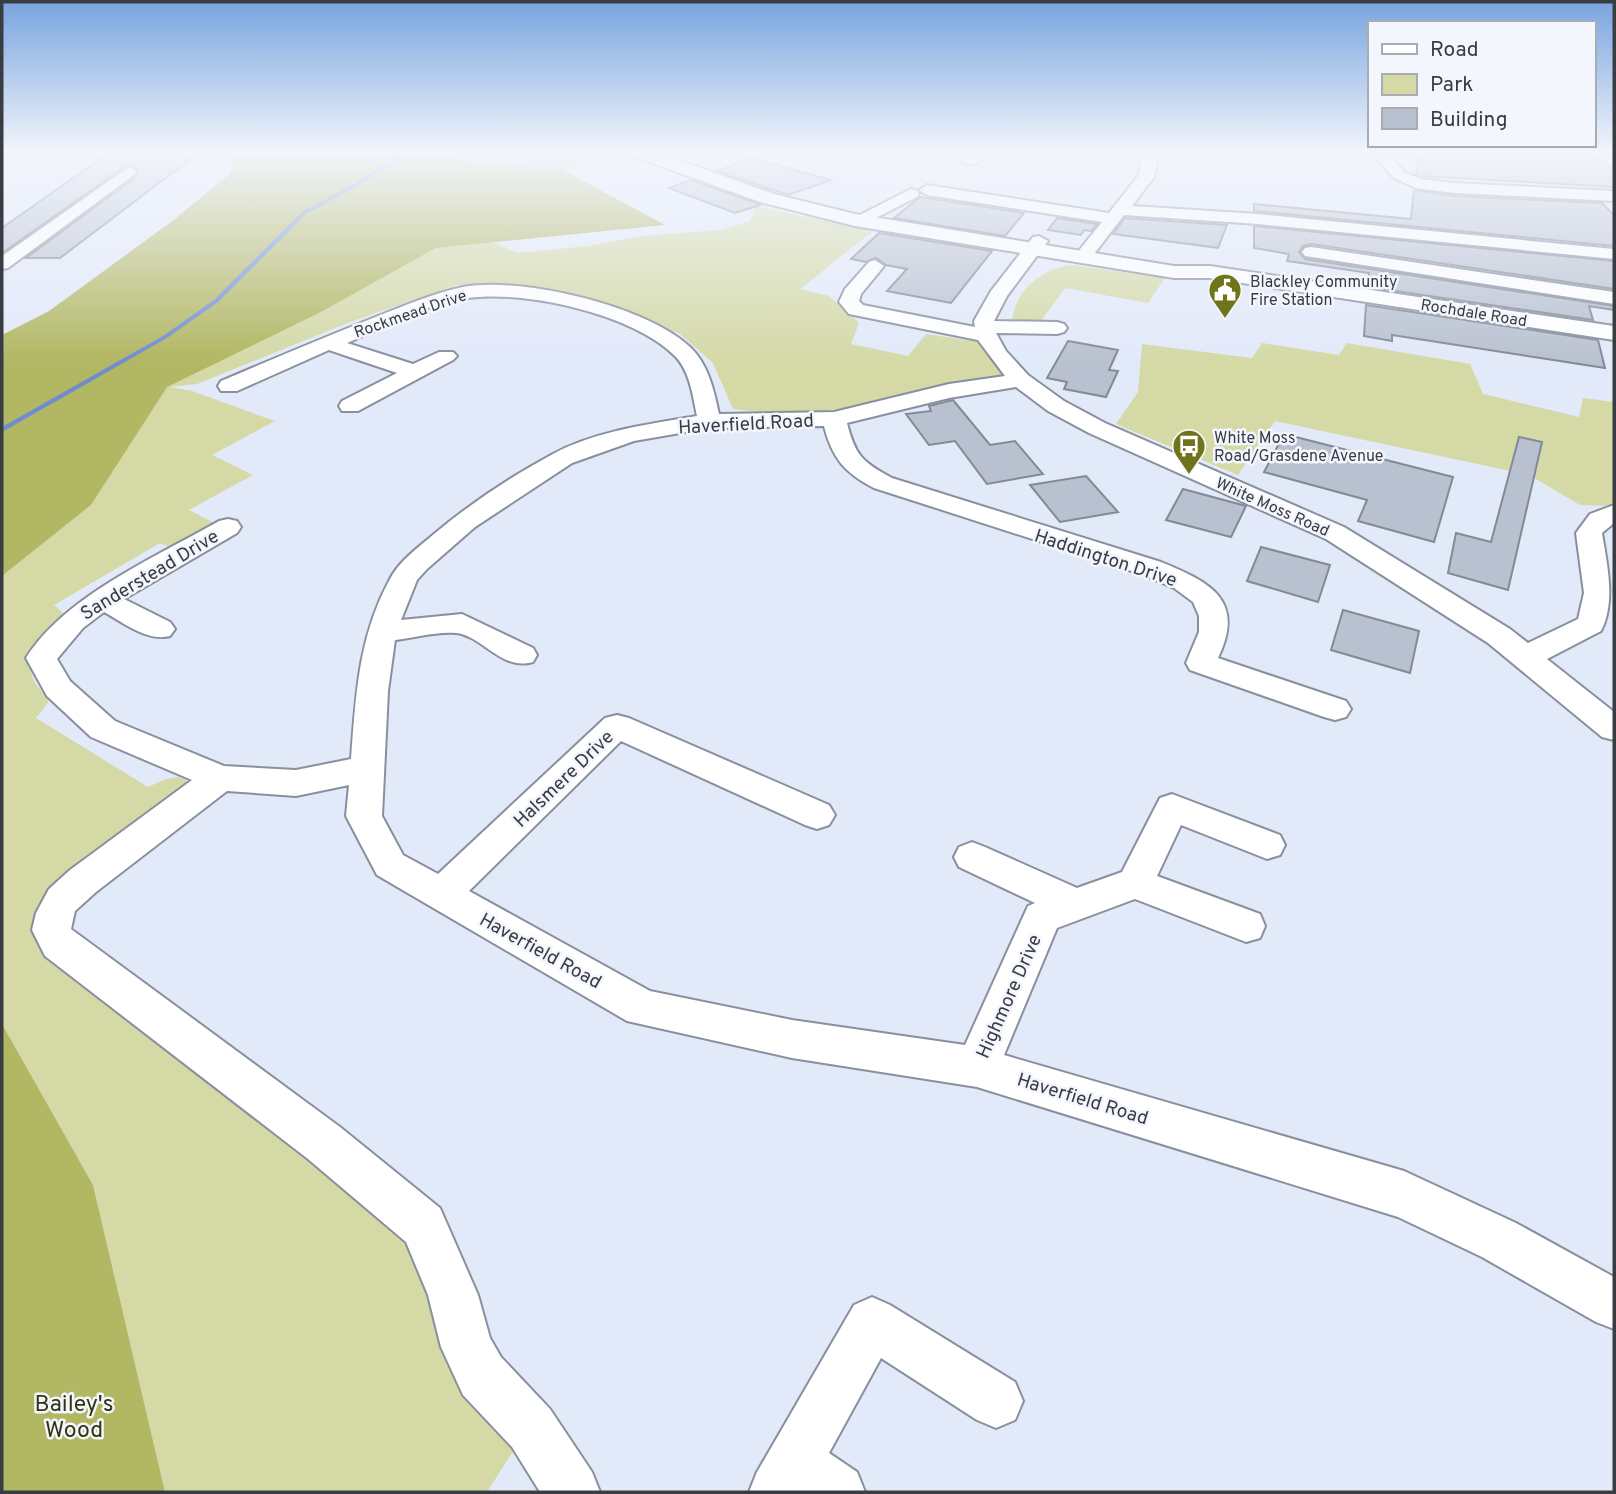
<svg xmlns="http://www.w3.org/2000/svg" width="1616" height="1494" font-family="Overpass,sans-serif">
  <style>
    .green { fill: #d4d9a6 }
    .forest { fill: #b1b762 }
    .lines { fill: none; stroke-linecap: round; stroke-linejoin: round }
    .stream { fill: #6f8cd1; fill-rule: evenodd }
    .building { fill: #b9c1d0; stroke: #828997; stroke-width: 2 }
    .minor-casing { stroke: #888f9d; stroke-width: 4 }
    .major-casing { stroke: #888f9d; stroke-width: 4 }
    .minor { fill: #fff; fill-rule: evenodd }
    .major { fill: #fff; fill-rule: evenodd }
    .labels { text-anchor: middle; stroke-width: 5; stroke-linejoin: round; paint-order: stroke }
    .far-poi-label { font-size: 16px; fill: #3a3c43; stroke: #f3f6fd; text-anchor: start }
    .far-street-label { font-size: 16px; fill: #3a3c43; stroke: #f3f6fd }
    .street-label { font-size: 19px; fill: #3a3c43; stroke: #f3f6fd }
    .near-park-label { font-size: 23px; fill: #333511; stroke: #f3f6fd }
  </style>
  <rect width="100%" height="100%" fill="#e2e9f9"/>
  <g class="green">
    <path d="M 448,152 L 617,152 L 620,153 L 563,170 L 469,163 Z"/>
    <path d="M 756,206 L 873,231 L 800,289 L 829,296 L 859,323 L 851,344 L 908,356 L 926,334 L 987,343 L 1009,379 C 919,396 826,421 733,409 L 713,363 L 680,334 L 611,304 L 545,288 L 457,285 L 350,322 L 197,384 L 170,387 L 192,391 L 275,421 L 212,455 L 253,475 L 189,510 L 220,526 L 178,551 L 160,543 L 54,605 L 64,614 L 63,619 C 40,649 13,664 47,697 L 48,703 L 36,718 L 148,787 L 166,779 L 178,777 L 186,780 L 188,787 L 45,910 L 406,1226 L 517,1445 L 487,1492 L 165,1492 L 93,1185 L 2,1024 L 2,576 L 91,505 L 166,387 L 321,312 L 436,248 L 493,242 L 517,253 L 588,246 L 641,236 L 721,230 L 750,221 Z"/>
    <path d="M 1072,265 L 1165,278 L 1148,303 L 1065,288 L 1041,321 L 1049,324 L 1012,322 C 1014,291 1042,268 1072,265 Z"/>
    <path d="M 1262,343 L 1339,355 L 1347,343 L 1470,364 L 1483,394 L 1579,417 L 1583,398 L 1614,402 L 1614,506 L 1580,505 L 1529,475 L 1275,421 L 1238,475 L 1116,424 L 1138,392 L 1142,344 L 1252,358 Z"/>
  </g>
  <g class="forest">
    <path d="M 232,152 L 448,152 L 469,163 L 563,170 L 665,225 L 436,248 L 321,312 L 167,387 L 91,505 L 2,576 L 2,335 L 49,311 L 171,222 L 231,173 Z"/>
    <path d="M 2,1024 L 93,1185 L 165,1492 L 2,1492 Z"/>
  </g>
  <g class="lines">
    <path class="stream" d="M 395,152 L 399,152 L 397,160 L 359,185 L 306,214 L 218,302 L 167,338 L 2,432 L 2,427 L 163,336 L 214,300 L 302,212 L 355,183 L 393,158 Z"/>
  </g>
  <g class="building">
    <path d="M 110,152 L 200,152 L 60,258 L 26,258 L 136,177 L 138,170 L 127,165 L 2,253 L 2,228 Z"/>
    <path d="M 1411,152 L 1530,152 L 1601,157 L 1614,172 L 1614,187 L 1421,176 L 1416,174 L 1418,160 L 1422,161 Z"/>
    <path d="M 753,158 L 784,167 L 831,180 L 788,195 L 717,171 Z"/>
    <path d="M 691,180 L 759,204 L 760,205 L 735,213 L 669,188 Z"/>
    <path d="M 1414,190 L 1454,196 L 1602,203 L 1614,215 L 1614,246 L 1254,211 L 1254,204 L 1411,219 Z"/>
    <path d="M 920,197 L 927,198 L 1024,213 L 1005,236 L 894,218 Z"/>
    <path d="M 1057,218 L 1097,224 L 1091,231 L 1084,230 L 1081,235 L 1048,230 Z"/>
    <path d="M 1125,218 L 1227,225 L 1218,248 L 1113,234 Z"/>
    <path d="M 1254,226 L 1614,261 L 1614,289 L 1311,244 L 1303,246 L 1299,252 L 1305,259 L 1614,306 L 1614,310 L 1589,306 L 1593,320 L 1368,287 L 1369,273 L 1287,261 L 1289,254 L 1254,248 Z"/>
    <path d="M 879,233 L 992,251 L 951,303 L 887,291 L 907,269 L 886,265 L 876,258 L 866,262 L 851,259 Z"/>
    <path d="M 1366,305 L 1598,340 L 1605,368 L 1392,335 L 1392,341 L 1364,336 Z"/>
    <path d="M 1068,341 L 1118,350 L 1109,370 L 1118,371 L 1106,397 L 1064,389 L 1067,382 L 1047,378 Z"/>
    <path d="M 953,400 L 990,445 L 1015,441 L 1043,474 L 987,484 L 955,441 L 929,445 L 906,414 L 931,411 L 929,406 Z"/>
    <path d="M 1284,434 L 1453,477 L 1434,542 L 1358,521 L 1367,500 L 1264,472 Z"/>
    <path d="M 1519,437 L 1542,442 L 1508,590 L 1448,573 L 1456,533 L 1491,542 Z"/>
    <path d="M 1086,476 L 1118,512 L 1060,522 L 1030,485 Z"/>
    <path d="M 1183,489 L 1246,506 L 1231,537 L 1166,520 Z"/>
    <path d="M 1261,547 L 1330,565 L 1318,602 L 1247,581 Z"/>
    <path d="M 1343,610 L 1419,631 L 1410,673 L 1331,650 Z"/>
  </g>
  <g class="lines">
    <defs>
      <g id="minor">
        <path d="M 2,152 L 13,152 L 2,159 Z"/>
        <path d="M 974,152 L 992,152 L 975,164 L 965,164 L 962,161 Z"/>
        <path d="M 1144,152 L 1159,152 L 1154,177 L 1132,206 L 1258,214 L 1614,249 L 1614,259 L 1258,224 L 1124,215 L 1088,262 L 1082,263 L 1073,258 L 1102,222 L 927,195 L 919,190 L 927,185 L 1109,213 L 1138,176 Z"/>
        <path d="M 1371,152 L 1387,152 L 1404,172 L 1420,179 L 1454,183 L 1614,191 L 1614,201 L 1454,193 L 1416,188 L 1394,178 Z"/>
        <path d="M 1606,152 L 1614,152 L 1614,157 Z"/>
        <path d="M 129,167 L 137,172 L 134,175 L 8,268 L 2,269 L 2,256 Z"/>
        <path d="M 911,189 L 917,191 L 919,194 L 917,197 L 864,224 L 852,224 L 850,220 Z"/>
        <path d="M 1039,236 L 1048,241 L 1007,296 L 994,321 L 1057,322 L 1064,324 L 1067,328 L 1064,332 L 1057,334 L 996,333 L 1006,351 L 1028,375 L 1064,401 L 1105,423 L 1344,527 L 1510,629 L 1528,643 L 1578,619 L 1584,593 L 1576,533 L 1590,514 L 1614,505 L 1614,523 L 1602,533 C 1607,564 1616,602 1601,631 L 1547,659 L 1614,712 L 1614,740 L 1602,737 L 1488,643 L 1326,539 L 1089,433 L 1048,411 L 1016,387 L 949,398 L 847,423 C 855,455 862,462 892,478 L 1161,562 C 1210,582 1246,600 1218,658 L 1346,701 L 1351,709 L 1346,717 L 1335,720 L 1324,717 L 1190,670 L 1186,663 L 1199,632 L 1199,616 L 1193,602 L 1174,588 L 1141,574 L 874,488 C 845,473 832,458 824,426 L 709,428 L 634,441 L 572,463 L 475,527 L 427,569 L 417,580 L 401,620 L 462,614 L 533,648 L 537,655 L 533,662 C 501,671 483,636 456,633 C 438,631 413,638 395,640 L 388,691 L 382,816 L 403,855 L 438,874 L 605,718 L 617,715 L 629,718 L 829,805 L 835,815 L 829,825 L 817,829 L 805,825 L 621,741 L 469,891 L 650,991 L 792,1020 L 965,1045 L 1023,917 L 1028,906 L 1035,903 L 959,867 L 954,857 L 959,847 L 972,842 L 985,847 L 1077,888 L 1122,872 L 1160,798 L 1172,794 L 1280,835 L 1285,845 L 1280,855 L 1267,859 L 1181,825 L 1157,876 L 1260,914 L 1265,926 L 1260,938 L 1246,942 L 1135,899 L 1057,928 L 1004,1055 L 1404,1171 L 1516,1223 L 1614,1277 L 1614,1329 L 1596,1322 L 1482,1257 L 1398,1217 L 977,1087 L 792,1058 L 627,1021 L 377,875 L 346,816 L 349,785 L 296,796 L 227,791 L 96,892 L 75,911 L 71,929 L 340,1127 L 440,1208 L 478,1295 L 490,1338 L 501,1357 L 550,1409 L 592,1472 L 600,1492 L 540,1492 L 512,1447 L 463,1395 L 441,1347 L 428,1295 L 406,1242 L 308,1159 L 45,956 L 32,930 L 36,913 L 49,889 L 70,870 L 192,780 L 91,737 L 47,696 L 26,658 C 65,596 156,557 219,521 L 228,519 L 237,521 L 241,527 L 237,533 L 124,599 L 170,622 L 175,629 L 170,636 C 148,642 124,623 104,612 L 83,628 L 57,659 L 70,681 L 115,721 L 224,766 L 296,770 L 351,759 C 356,695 358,638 390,579 C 399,561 419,547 434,534 C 470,504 512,476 553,454 C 595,431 650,424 697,416 C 693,397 690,371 675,356 C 634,314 525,290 468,298 C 427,303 385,327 347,343 L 413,364 L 439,352 L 453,352 L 457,356 L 453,360 L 358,411 L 342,411 L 339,406 L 342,401 L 397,373 L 329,350 L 237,391 L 221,391 L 218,386 L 221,381 C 273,359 325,337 378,316 C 406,305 434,293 463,287 C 520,276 647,306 690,347 C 708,364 714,390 719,414 L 834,412 L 949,384 L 1005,376 L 978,340 L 849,314 L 839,302 L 845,289 L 869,262 L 875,260 L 884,266 L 861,294 L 859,301 L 863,305 L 975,327 L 974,321 L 991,291 L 1033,237 Z"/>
        <path d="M 1311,247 L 1614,292 L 1614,304 L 1305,256 L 1302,252 L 1305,248 Z"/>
        <path d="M 872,1297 L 890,1305 L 1015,1382 L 1023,1401 L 1015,1420 L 996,1428 L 977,1420 L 881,1358 L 829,1453 L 857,1472 L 865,1492 L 749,1492 L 757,1472 L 854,1305 Z"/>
      </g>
      <path id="major" d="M 631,152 L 656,152 L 774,194 L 855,214 L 1174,266 L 1210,266 L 1614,326 L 1614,340 L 1210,278 L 1174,278 L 855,226 L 760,202 L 633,156 Z"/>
    </defs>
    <use href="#minor" class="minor-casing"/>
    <use href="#major" class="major-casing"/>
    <use href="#minor" class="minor"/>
    <use href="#major" class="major"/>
  </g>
  <linearGradient id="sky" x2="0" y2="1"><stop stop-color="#77a4df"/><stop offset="0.42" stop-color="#f2f5fc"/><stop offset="1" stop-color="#f2f5fc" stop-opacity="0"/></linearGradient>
  <rect width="1616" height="362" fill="url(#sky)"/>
  <defs>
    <symbol id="civic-pin" viewBox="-11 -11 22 30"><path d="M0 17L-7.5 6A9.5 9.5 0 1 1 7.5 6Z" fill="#6f7319" stroke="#f3f6fd"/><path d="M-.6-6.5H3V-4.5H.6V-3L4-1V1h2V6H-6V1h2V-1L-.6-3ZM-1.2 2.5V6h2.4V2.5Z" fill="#fff"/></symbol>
    <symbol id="bus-pin" viewBox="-11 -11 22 30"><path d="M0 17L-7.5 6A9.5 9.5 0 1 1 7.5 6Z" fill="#6f7319" stroke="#f3f6fd"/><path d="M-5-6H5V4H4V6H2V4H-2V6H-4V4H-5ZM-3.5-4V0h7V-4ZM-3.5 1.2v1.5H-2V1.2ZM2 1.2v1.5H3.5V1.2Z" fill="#fff"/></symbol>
  </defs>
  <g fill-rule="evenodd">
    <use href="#civic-pin" x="1206" y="271" width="38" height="52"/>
    <use href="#bus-pin" x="1170" y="427" width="38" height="52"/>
  </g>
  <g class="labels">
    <g class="far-poi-label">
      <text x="1250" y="287">Blackley Community<tspan x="1250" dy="18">Fire Station</tspan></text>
      <text x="1214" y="443">White Moss<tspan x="1214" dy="18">Road/Grasdene Avenue</tspan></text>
    </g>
    <g class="far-street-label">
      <text transform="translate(1474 312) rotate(9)" y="6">Rochdale Road</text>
      <text transform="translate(410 313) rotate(-19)" y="6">Rockmead Drive</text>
      <text transform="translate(1273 506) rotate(24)" y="6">White Moss Road</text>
    </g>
    <g class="street-label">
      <text transform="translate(746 423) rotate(-3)" y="7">Haverfield Road</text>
      <text transform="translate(1106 557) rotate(18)" y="7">Haddington Drive</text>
      <text transform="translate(149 574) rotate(-31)" y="7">Sanderstead Drive</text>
      <text transform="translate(563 778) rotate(-44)" y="7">Halsmere Drive</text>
      <text transform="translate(541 950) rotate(29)" y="7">Haverfield Road</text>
      <text transform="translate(1008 996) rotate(-66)" y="7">Highmore Drive</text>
      <text transform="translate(1083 1098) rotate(17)" y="7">Haverfield Road</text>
    </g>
    <g class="near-park-label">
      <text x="74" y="1411">Bailey's<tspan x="74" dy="26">Wood</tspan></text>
    </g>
  </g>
  <rect width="1616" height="1494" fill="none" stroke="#3a3c43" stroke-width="7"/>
  <rect x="1368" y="21" width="228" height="126" fill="#f3f6fd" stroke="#a9acb3" stroke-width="2"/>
  <rect x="1382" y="44" width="35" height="10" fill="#ffffff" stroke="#a9acb3" stroke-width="2"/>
  <text x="1430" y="56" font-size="21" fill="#3a3c43">Road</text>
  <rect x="1382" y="74" width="35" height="21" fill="#d4d9a6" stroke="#a9acb3" stroke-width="2"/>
  <text x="1430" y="91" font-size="21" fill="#3a3c43">Park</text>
  <rect x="1382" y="108" width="35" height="21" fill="#b9c1d0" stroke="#a9acb3" stroke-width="2"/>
  <text x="1430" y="126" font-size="21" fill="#3a3c43">Building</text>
</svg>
